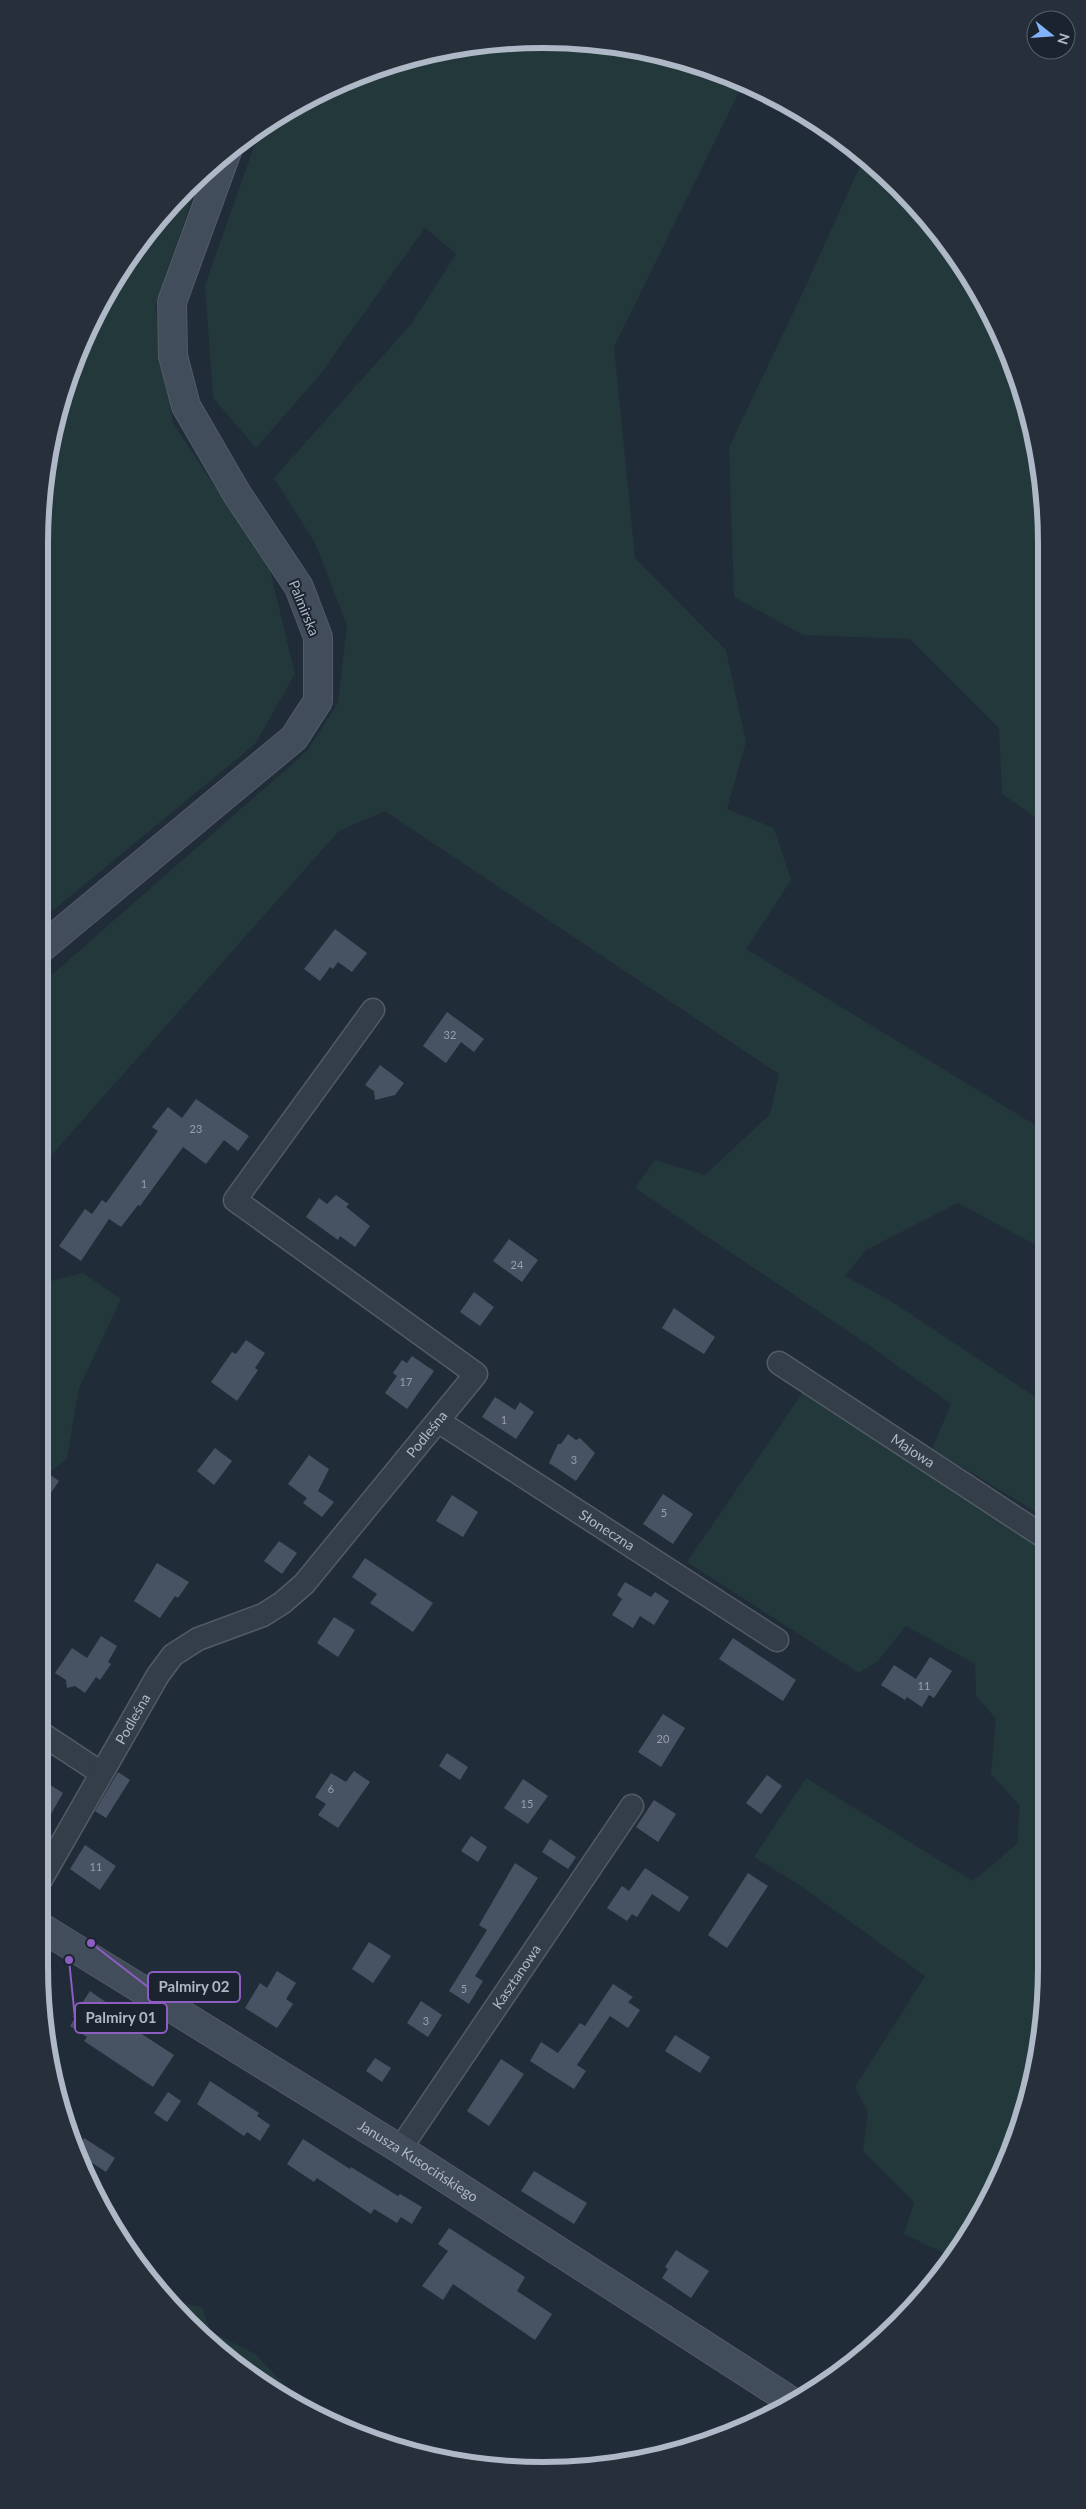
<svg xmlns="http://www.w3.org/2000/svg" width="1086" height="2509" font-family="Lato,sans-serif">
  <style>
    .green { fill: #23383a }
    .building { fill: #475363 }
    .lines { fill: none; stroke-linecap: round; stroke-linejoin: round }
    .street-casing { stroke: #525b67; stroke-width: 25 }
    .secondary-casing { stroke: #525b67; stroke-width: 30 }
    .street { stroke: #343e49; stroke-width: 22 }
    .secondary { stroke: #424d5c; stroke-width: 28 }
    .labels { text-anchor: middle; stroke-width: 4; stroke-linejoin: round; paint-order: stroke }
    .number-label { font-size: 11px; fill: #959fad }
    .street-label { font-size: 14px; fill: #afb8c6; stroke: #1a232e }
    .rim { fill: none; stroke: #afb8c6; stroke-width: 6 }
    .leader { fill: none; stroke: #8d5dc1; stroke-width: 2 }
    .callout-dot { fill: #8d5dc1; stroke: #1a232e; stroke-width: 2 }
    .callout { fill: #1a232e; stroke: #8d5dc1; stroke-width: 2 }
    .callout-label { font-size: 15px; text-anchor: middle; font-weight: bold; fill: #afb8c6 }
  </style>
  <rect width="100%" height="100%" fill="#212c39"/>
  <g class="green">
    <path d="M 510,40 L 609,43 L 705,66 L 744,82 L 614,347 L 635,558 L 726,650 L 746,742 L 727,809 L 774,828 L 791,880 L 746,949 L 1045,1131 L 1045,1197 L 1039,1204 L 1045,1209 L 1045,1250 L 958,1203 L 866,1250 L 845,1276 L 889,1300 L 1046,1404 L 1046,1518 L 932,1449 L 951,1404 L 864,1342 L 635,1188 L 655,1160 L 705,1175 L 770,1114 L 779,1074 L 385,811 L 339,831 L 39,1169 L 39,986 L 307,751 L 338,703 L 347,625 L 315,543 L 274,478 L 412,323 L 456,254 L 425,228 L 319,376 L 256,448 L 213,398 L 205,285 L 261,127 L 320,91 L 413,56 Z"/>
    <path d="M 864,157 L 943,236 L 1009,350 L 1043,477 L 1044,823 L 1002,794 L 999,728 L 910,639 L 803,635 L 734,597 L 729,447 L 805,288 Z"/>
    <path d="M 200,177 L 155,306 L 173,423 L 270,570 L 295,674 L 255,744 L 39,922 L 39,543 L 48,445 L 66,381 L 106,291 L 164,210 Z"/>
    <path d="M 83,1273 L 121,1299 L 79,1388 L 67,1459 L 39,1480 L 39,1284 Z"/>
    <path d="M 803,1392 L 1046,1551 L 1047,1966 L 1038,2064 L 1020,2128 L 980,2218 L 952,2257 L 904,2234 L 914,2202 L 863,2151 L 868,2112 L 855,2087 L 925,1976 L 801,1886 L 754,1857 L 806,1778 L 973,1881 L 1017,1844 L 1020,1806 L 991,1774 L 996,1719 L 976,1696 L 975,1664 L 906,1626 L 878,1661 L 859,1673 L 687,1562 Z"/>
    <path d="M 165,2300 L 202,2307 L 210,2331 L 255,2354 L 311,2412 C 254,2386 210,2342 165,2300 Z"/>
  </g>
  <g class="building">
    <path d="M 335,929 L 367,953 L 352,972 L 338,962 L 333,969 L 330,967 L 320,981 L 304,969 Z"/>
    <path d="M 447,1012 L 484,1039 L 474,1052 L 461,1042 L 446,1063 L 423,1046 Z"/>
    <path d="M 380,1065 L 404,1083 L 395,1095 L 375,1100 L 374,1091 L 365,1085 Z"/>
    <path d="M 196,1099 L 249,1136 L 238,1151 L 224,1140 L 206,1164 L 183,1147 L 140,1206 L 138,1205 L 121,1227 L 109,1219 L 81,1261 L 59,1246 L 85,1209 L 92,1214 L 102,1200 L 106,1203 L 158,1131 L 152,1127 L 168,1107 L 182,1118 Z"/>
    <path d="M 336,1195 L 349,1204 L 346,1207 L 370,1226 L 355,1247 L 340,1236 L 338,1240 L 306,1217 L 319,1198 L 327,1204 Z"/>
    <path d="M 509,1239 L 538,1260 L 522,1282 L 493,1261 Z"/>
    <path d="M 474,1292 L 494,1307 L 480,1326 L 460,1312 Z"/>
    <path d="M 674,1308 L 715,1337 L 704,1354 L 662,1328 Z"/>
    <path d="M 246,1340 L 265,1353 L 255,1368 L 258,1370 L 237,1401 L 211,1382 L 232,1352 L 236,1354 Z"/>
    <path d="M 412,1356 L 434,1371 L 407,1409 L 385,1393 L 397,1376 L 393,1373 L 402,1360 L 407,1363 Z"/>
    <path d="M 495,1397 L 515,1410 L 520,1402 L 534,1412 L 516,1439 L 482,1417 Z"/>
    <path d="M 568,1434 L 576,1440 L 580,1438 L 595,1453 L 576,1481 L 549,1463 L 558,1444 L 561,1444 Z"/>
    <path d="M 215,1448 L 232,1461 L 214,1485 L 197,1471 Z"/>
    <path d="M 309,1455 L 329,1469 L 318,1491 L 334,1502 L 322,1517 L 303,1503 L 307,1498 L 288,1484 Z"/>
    <path d="M 39,1467 L 59,1481 L 39,1510 Z"/>
    <path d="M 663,1494 L 693,1514 L 673,1544 L 643,1524 Z"/>
    <path d="M 452,1495 L 478,1512 L 463,1537 L 436,1521 Z"/>
    <path d="M 279,1541 L 297,1553 L 282,1574 L 264,1561 Z"/>
    <path d="M 365,1558 L 433,1603 L 413,1632 L 370,1603 L 377,1594 L 352,1577 Z"/>
    <path d="M 157,1563 L 189,1582 L 178,1598 L 175,1596 L 160,1618 L 134,1601 Z"/>
    <path d="M 625,1582 L 651,1597 L 655,1592 L 669,1601 L 654,1625 L 640,1616 L 633,1628 L 612,1615 L 622,1599 L 617,1595 Z"/>
    <path d="M 334,1617 L 355,1630 L 338,1657 L 317,1643 Z"/>
    <path d="M 101,1636 L 117,1646 L 108,1662 L 111,1664 L 100,1680 L 96,1677 L 85,1693 L 75,1686 L 67,1688 L 66,1680 L 55,1673 L 72,1648 L 87,1658 Z"/>
    <path d="M 733,1638 L 796,1680 L 783,1701 L 719,1659 Z"/>
    <path d="M 930,1657 L 952,1671 L 934,1698 L 929,1695 L 922,1707 L 907,1697 L 905,1700 L 881,1685 L 894,1665 L 916,1679 Z"/>
    <path d="M 663,1714 L 685,1728 L 661,1767 L 638,1752 Z"/>
    <path d="M 447,1753 L 468,1767 L 460,1780 L 439,1766 Z"/>
    <path d="M 354,1771 L 370,1782 L 338,1828 L 318,1815 L 326,1804 L 315,1797 L 331,1773 L 346,1782 Z"/>
    <path d="M 118,1772 L 130,1780 L 106,1818 L 95,1811 Z"/>
    <path d="M 767,1775 L 782,1786 L 761,1814 L 746,1803 Z"/>
    <path d="M 39,1778 L 63,1793 L 51,1814 L 39,1807 Z"/>
    <path d="M 523,1779 L 548,1796 L 528,1824 L 504,1808 Z"/>
    <path d="M 654,1800 L 676,1814 L 658,1842 L 636,1827 Z"/>
    <path d="M 471,1836 L 487,1847 L 478,1862 L 461,1851 Z"/>
    <path d="M 550,1839 L 576,1857 L 568,1869 L 542,1852 Z"/>
    <path d="M 85,1845 L 116,1866 L 100,1890 L 70,1869 Z"/>
    <path d="M 515,1863 L 538,1878 L 475,1976 L 483,1981 L 469,2004 L 449,1991 L 487,1930 L 479,1925 Z"/>
    <path d="M 645,1868 L 689,1897 L 679,1912 L 652,1894 L 637,1917 L 632,1914 L 627,1921 L 607,1908 L 622,1886 L 629,1891 Z"/>
    <path d="M 748,1873 L 768,1886 L 727,1948 L 708,1935 Z"/>
    <path d="M 369,1942 L 391,1956 L 373,1983 L 352,1969 Z"/>
    <path d="M 277,1971 L 296,1983 L 286,1999 L 293,2004 L 277,2028 L 245,2008 L 260,1983 L 267,1988 Z"/>
    <path d="M 613,1984 L 633,1997 L 628,2002 L 640,2010 L 628,2028 L 610,2016 L 577,2065 L 586,2071 L 574,2089 L 530,2061 L 541,2042 L 558,2053 L 580,2023 L 585,2026 Z"/>
    <path d="M 90,1991 L 107,2003 L 100,2015 L 127,2033 L 131,2027 L 174,2055 L 153,2087 L 84,2041 L 87,2037 L 70,2026 L 75,2018 L 73,2017 Z"/>
    <path d="M 421,2001 L 442,2015 L 428,2037 L 407,2023 Z"/>
    <path d="M 675,2035 L 710,2057 L 700,2073 L 665,2051 Z"/>
    <path d="M 375,2058 L 391,2068 L 382,2082 L 366,2071 Z"/>
    <path d="M 501,2059 L 524,2074 L 489,2126 L 467,2111 Z"/>
    <path d="M 210,2081 L 259,2113 L 257,2116 L 270,2125 L 260,2141 L 247,2132 L 244,2136 L 197,2104 Z"/>
    <path d="M 168,2092 L 181,2101 L 167,2122 L 154,2113 Z"/>
    <path d="M 84,2138 L 115,2158 L 106,2172 L 77,2153 Z"/>
    <path d="M 303,2139 L 350,2169 L 351,2167 L 398,2196 L 400,2194 L 422,2207 L 412,2224 L 401,2217 L 397,2223 L 374,2209 L 371,2214 L 317,2178 L 314,2182 L 287,2164 Z"/>
    <path d="M 534,2171 L 587,2203 L 574,2224 L 521,2191 Z"/>
    <path d="M 449,2228 L 525,2277 L 517,2291 L 552,2314 L 535,2340 L 453,2284 L 443,2300 L 422,2286 L 448,2251 L 438,2244 Z"/>
    <path d="M 676,2250 L 709,2271 L 691,2298 L 662,2278 L 668,2269 L 665,2267 Z"/>
  </g>
  <g class="lines">
    <defs>
      <g id="street">
        <path id="s1" d="M 779,1363 L 1046,1538"/>
        <path id="s2" d="M 438,1421 L 777,1640"/>
        <path d="M 39,1732 L 101,1773"/>
        <path id="s3" d="M 39,1883 L 158,1675 L 173,1655 L 198,1639 L 263,1615 L 282,1603 L 304,1584 L 476,1374 L 235,1200 L 373,1010"/>
        <path id="s4" d="M 400,2149 L 632,1806"/>
      </g>
      <g id="secondary">
        <path d="M 39,950 L 294,738 L 318,701 L 318,637 L 299,587 L 237,494 L 186,406 L 173,356 L 172,302 L 227,151"/>
        <path id="s5" d="M 39,1926 L 400,2149 L 794,2403"/>
      </g>
    </defs>
    <use href="#street" class="street-casing"/>
    <use href="#secondary" class="secondary-casing"/>
    <use href="#street" class="street"/>
    <use href="#secondary" class="secondary"/>
  </g>
  <g class="labels">
    <g class="number-label">
      <text x="450" y="1039">32</text>
      <text x="196" y="1133">23</text>
      <text x="144" y="1188">1</text>
      <text x="517" y="1269">24</text>
      <text x="406" y="1386">17</text>
      <text x="504" y="1424">1</text>
      <text x="574" y="1464">3</text>
      <text x="664" y="1517">5</text>
      <text x="924" y="1690">11</text>
      <text x="663" y="1743">20</text>
      <text x="331" y="1793">6</text>
      <text x="527" y="1808">15</text>
      <text x="96" y="1871">11</text>
      <text x="464" y="1993">5</text>
      <text x="426" y="2025">3</text>
    </g>
    <g class="street-label">
      <text transform="translate(304 608) rotate(68)" y="5">Palmirska</text>
      <text dy="5" stroke="none"><textPath href="#s3" startOffset="609">Podleśna</textPath></text>
      <text dy="5" stroke="none"><textPath href="#s1" startOffset="160">Majowa</textPath></text>
      <text dy="5" stroke="none"><textPath href="#s2" startOffset="201">Słoneczna</textPath></text>
      <text dy="5" stroke="none"><textPath href="#s3" startOffset="189">Podleśna</textPath></text>
      <text dy="5" stroke="none"><textPath href="#s4" startOffset="208">Kasztanowa</textPath></text>
      <text dy="5" stroke="none"><textPath href="#s5" startOffset="446">Janusza Kusocińskiego</textPath></text>
    </g>
  </g>
  <path d="M0 0H1086V2509H0ZM543 48H543A495 495 0 0 1 1038 543V1967A495 495 0 0 1 543 2462H543A495 495 0 0 1 48 1967V543A495 495 0 0 1 543 48Z" fill="#262f3a" fill-rule="evenodd"/>
  <path class="rim" d="M543 48H543A495 495 0 0 1 1038 543V1967A495 495 0 0 1 543 2462H543A495 495 0 0 1 48 1967V543A495 495 0 0 1 543 48Z"/>
  <path class="leader" d="M91 1943L148 1987M69 1960L75 2018"/>
  <g class="callout-dot">
    <circle cx="91" cy="1943" r="5"/>
    <circle cx="69" cy="1960" r="5"/>
  </g>
  <g class="callout">
    <rect x="148" y="1972" width="92" height="30" rx="5"/>
    <rect x="75" y="2003" width="92" height="30" rx="5"/>
  </g>
  <g class="callout-label">
    <text x="194" y="1992">Palmiry 02</text>
    <text x="121" y="2023">Palmiry 01</text>
  </g>
  <g transform="translate(1051 35) rotate(107)"><circle r="24" fill="#1a232e" stroke="#565f6b"/>
  <path d="M0-4L9 19L0 12L-9 19Z" fill="#81b3f8"/>
  <text y="-8" font-size="14" font-weight="bold" text-anchor="middle" fill="#afb8c6">N</text>
  </g>
</svg>
